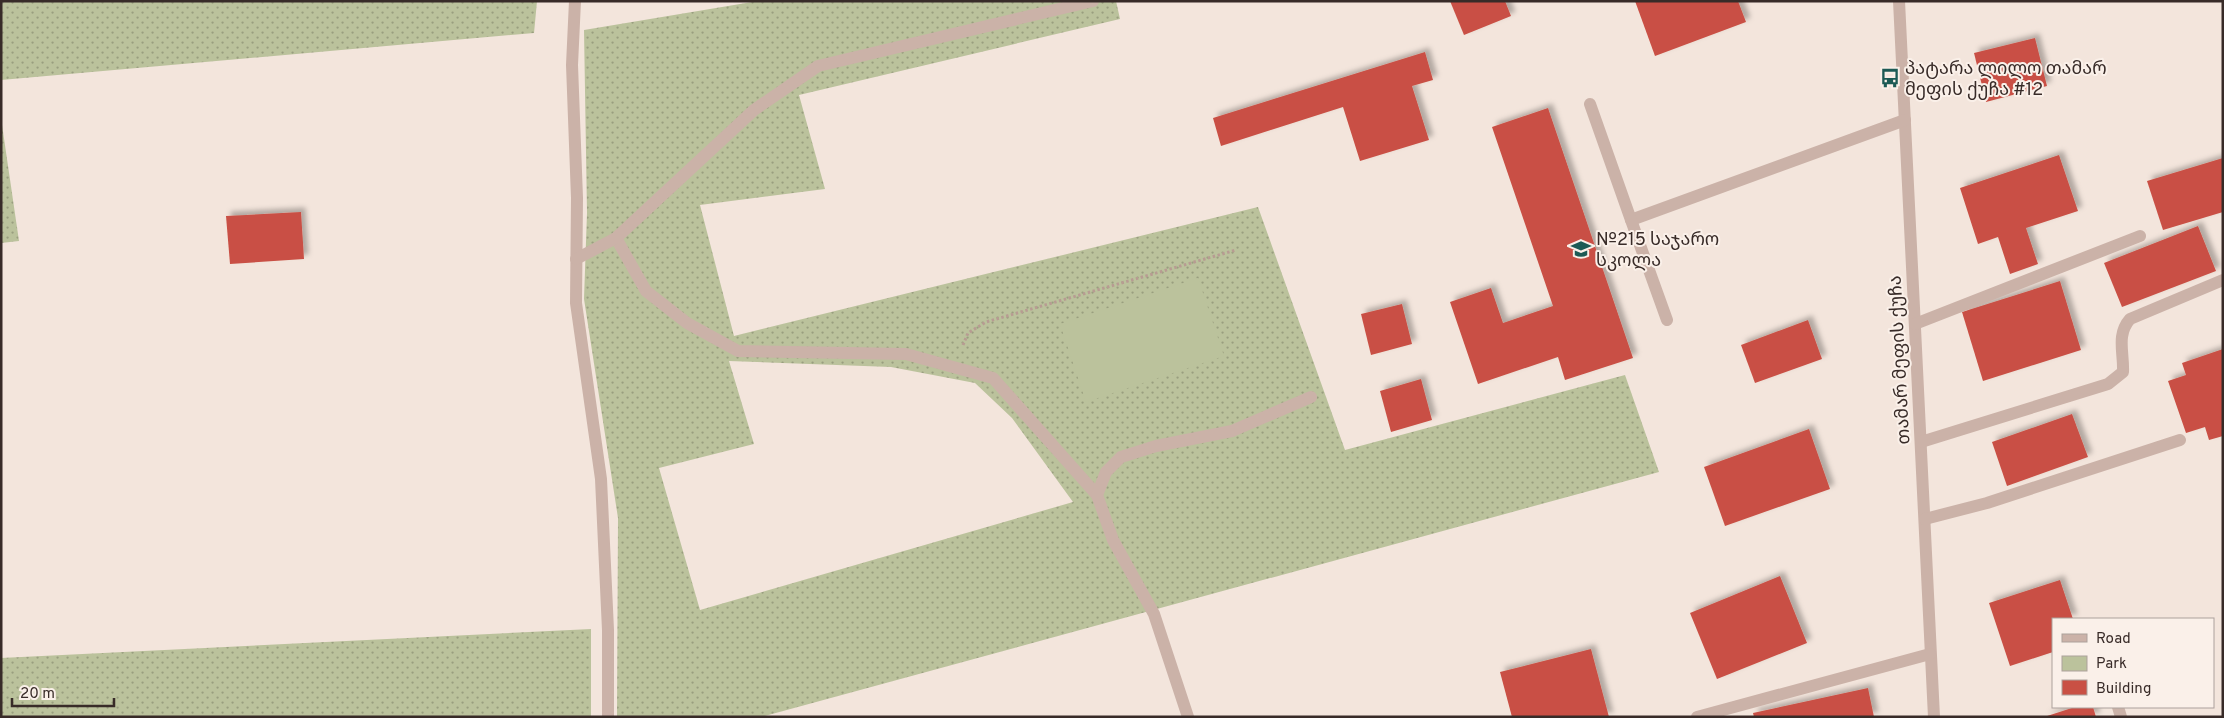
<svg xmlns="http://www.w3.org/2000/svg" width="2224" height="718" font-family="Overpass,'Noto Sans Georgian',sans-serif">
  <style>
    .grass { fill: url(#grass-dots); fill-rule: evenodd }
    .park { fill: #bbc29c }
    .building { fill: #c95044; filter: url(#shadow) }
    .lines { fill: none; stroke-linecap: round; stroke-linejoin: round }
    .path { stroke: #b79c92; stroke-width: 3; stroke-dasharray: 2.5 2.5; stroke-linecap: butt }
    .minor { stroke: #cbb2a8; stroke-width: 12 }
    .labels { text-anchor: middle; stroke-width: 4; stroke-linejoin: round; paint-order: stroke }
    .poi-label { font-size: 18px; fill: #382b28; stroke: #faf0e9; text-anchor: start }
    .street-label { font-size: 18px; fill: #382b28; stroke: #faf0e9 }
  </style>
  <defs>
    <pattern id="grass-dots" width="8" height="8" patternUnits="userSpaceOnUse" patternTransform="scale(1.25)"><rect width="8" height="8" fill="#bbc29c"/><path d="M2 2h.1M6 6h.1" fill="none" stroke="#999e7f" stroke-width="1.8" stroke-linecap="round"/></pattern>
    <filter id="shadow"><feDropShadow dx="4.5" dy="-4.5" stdDeviation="2.5" flood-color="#0004"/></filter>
  </defs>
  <rect width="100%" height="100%" fill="#f3e5dc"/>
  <g class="grass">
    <path d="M 1,1 L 537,1 L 534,33 L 1,80 Z"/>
    <path d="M 758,1 L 1116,1 L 1120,19 L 799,95 L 825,189 L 700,205 L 734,336 L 1258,207 L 1345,450 L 1625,375 L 1659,472 L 761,717 L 617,717 L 618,518 L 584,299 L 587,213 L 584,30 ZM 729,361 L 891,367 L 975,383 L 1012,418 L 1073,502 L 700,610 L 659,468 L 754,444 Z"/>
    <path d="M 1,118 L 19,241 L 1,243 Z"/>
    <path d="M 591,629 L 591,717 L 1,717 L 1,658 Z"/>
  </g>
  <path class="park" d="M 1198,278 L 1224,356 L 1086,402 L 1060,324 Z"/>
  <g class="building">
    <path d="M 1450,1 L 1505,1 L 1511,16 L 1464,35 Z"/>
    <path d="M 1635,1 L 1738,1 L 1746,22 L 1655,56 Z"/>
    <path d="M 2035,38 L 2047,86 L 1986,102 L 1974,53 Z"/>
    <path d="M 1425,52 L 1433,80 L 1412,86 L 1429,140 L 1360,161 L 1343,107 L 1221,146 L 1213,118 Z"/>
    <path d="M 1548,108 L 1633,358 L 1565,380 L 1558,357 L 1478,384 L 1450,302 L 1491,288 L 1503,323 L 1553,306 L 1492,127 Z"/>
    <path d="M 2059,155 L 2078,211 L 2026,228 L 2038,264 L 2010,274 L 1998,237 L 1978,244 L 1960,188 Z"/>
    <path d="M 2223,158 L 2223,212 L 2163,230 L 2147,181 Z"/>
    <path d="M 301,212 L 304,259 L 230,264 L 226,216 Z"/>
    <path d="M 2198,226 L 2216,271 L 2122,307 L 2104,263 Z"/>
    <path d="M 2060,281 L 2081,350 L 1983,381 L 1962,312 Z"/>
    <path d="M 1402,304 L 1412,344 L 1371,355 L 1361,314 Z"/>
    <path d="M 1808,320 L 1822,359 L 1755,383 L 1741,345 Z"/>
    <path d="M 2223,349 L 2223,436 L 2209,440 L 2205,427 L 2186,433 L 2168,381 L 2186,375 L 2182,363 Z"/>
    <path d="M 1421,379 L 1432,420 L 1391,432 L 1380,391 Z"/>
    <path d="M 2072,414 L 2088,457 L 2007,486 L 1992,442 Z"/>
    <path d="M 1809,429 L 1830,489 L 1725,526 L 1704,467 Z"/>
    <path d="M 1780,576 L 1807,643 L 1717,679 L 1690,613 Z"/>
    <path d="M 2060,580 L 2073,619 L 2053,619 L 2053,652 L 2010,666 L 1989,603 Z"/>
    <path d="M 1591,649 L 1609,717 L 1512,717 L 1500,672 Z"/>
    <path d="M 1868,688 L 1874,717 L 1754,717 L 1753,713 Z"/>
    <path d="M 2075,707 L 2093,707 L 2096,717 L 2044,717 Z"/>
  </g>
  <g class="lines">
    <path class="path" d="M 963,345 L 968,333 L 986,322 L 1236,250"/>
    <g class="minor">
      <path d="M 575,1 L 572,65 L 577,198 L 576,303 L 601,479 L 608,630 L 608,717"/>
      <path d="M 1899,1 L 1934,717"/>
      <path d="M 1590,104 L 1631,220 L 1905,120"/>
      <path d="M 1631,220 L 1667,320"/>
      <path d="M 616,238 L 646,291 L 687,323 L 738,351 L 906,354 L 993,378 L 1097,495 L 1113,540 L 1154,614 L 1188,717"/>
      <path d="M 576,259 L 616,238 L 754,110 L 818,66 L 1093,1"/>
      <path d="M 1915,324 L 2140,236"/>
      <path d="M 1921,442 L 2108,384 L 2123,372 C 2124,353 2116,335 2130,319 L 2223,280"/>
      <path d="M 1097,495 L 1106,472 L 1121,457 L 1156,446 L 1232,431 L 1311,397"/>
      <path d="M 1925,519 L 1987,503 L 2180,440"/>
      <path d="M 2118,707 L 2121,717"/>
      <path d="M 1697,717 L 1930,654"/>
    </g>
  </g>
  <defs>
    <symbol id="bus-bare" viewBox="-9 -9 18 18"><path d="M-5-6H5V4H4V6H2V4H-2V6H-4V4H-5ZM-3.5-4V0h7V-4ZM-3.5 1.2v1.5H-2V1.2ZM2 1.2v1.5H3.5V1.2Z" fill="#1c5a55" stroke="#faf0e9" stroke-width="2.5" paint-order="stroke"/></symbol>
    <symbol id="school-bare" viewBox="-9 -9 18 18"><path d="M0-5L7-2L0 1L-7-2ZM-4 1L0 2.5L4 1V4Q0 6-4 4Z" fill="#1c5a55" stroke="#faf0e9" stroke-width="2.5" paint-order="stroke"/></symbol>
  </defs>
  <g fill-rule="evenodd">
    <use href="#bus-bare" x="1876" y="64" width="28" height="28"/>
    <use href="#school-bare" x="1567" y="235" width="28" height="28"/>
  </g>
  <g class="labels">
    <g class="poi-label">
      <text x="1905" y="74">პატარა ლილო თამარ<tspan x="1905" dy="21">მეფის ქუჩა #12</tspan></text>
      <text x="1596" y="245">№215 საჯარო<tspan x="1596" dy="21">სკოლა</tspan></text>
    </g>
    <g class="street-label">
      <text transform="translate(1899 360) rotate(-93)" y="6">თამარ მეფის ქუჩა</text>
    </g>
  </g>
  <rect width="2224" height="718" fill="none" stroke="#382b28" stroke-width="5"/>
  <rect x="2052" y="618" width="162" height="90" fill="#faf0e9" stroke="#aca19c"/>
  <rect x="2062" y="634" width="25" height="8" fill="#cbb2a8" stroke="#aca19c"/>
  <text x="2096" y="643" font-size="15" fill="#382b28">Road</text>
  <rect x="2062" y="656" width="25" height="15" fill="#bbc29c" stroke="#aca19c"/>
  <text x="2096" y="668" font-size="15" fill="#382b28">Park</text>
  <rect x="2062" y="680" width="25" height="15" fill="#c95044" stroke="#aca19c"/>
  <text x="2096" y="693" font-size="15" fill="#382b28">Building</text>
  <path d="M12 698v8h102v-8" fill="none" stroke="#382b28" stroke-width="2.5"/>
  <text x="20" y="698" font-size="15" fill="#382b28" stroke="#faf0e9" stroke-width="4" paint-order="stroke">20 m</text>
</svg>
